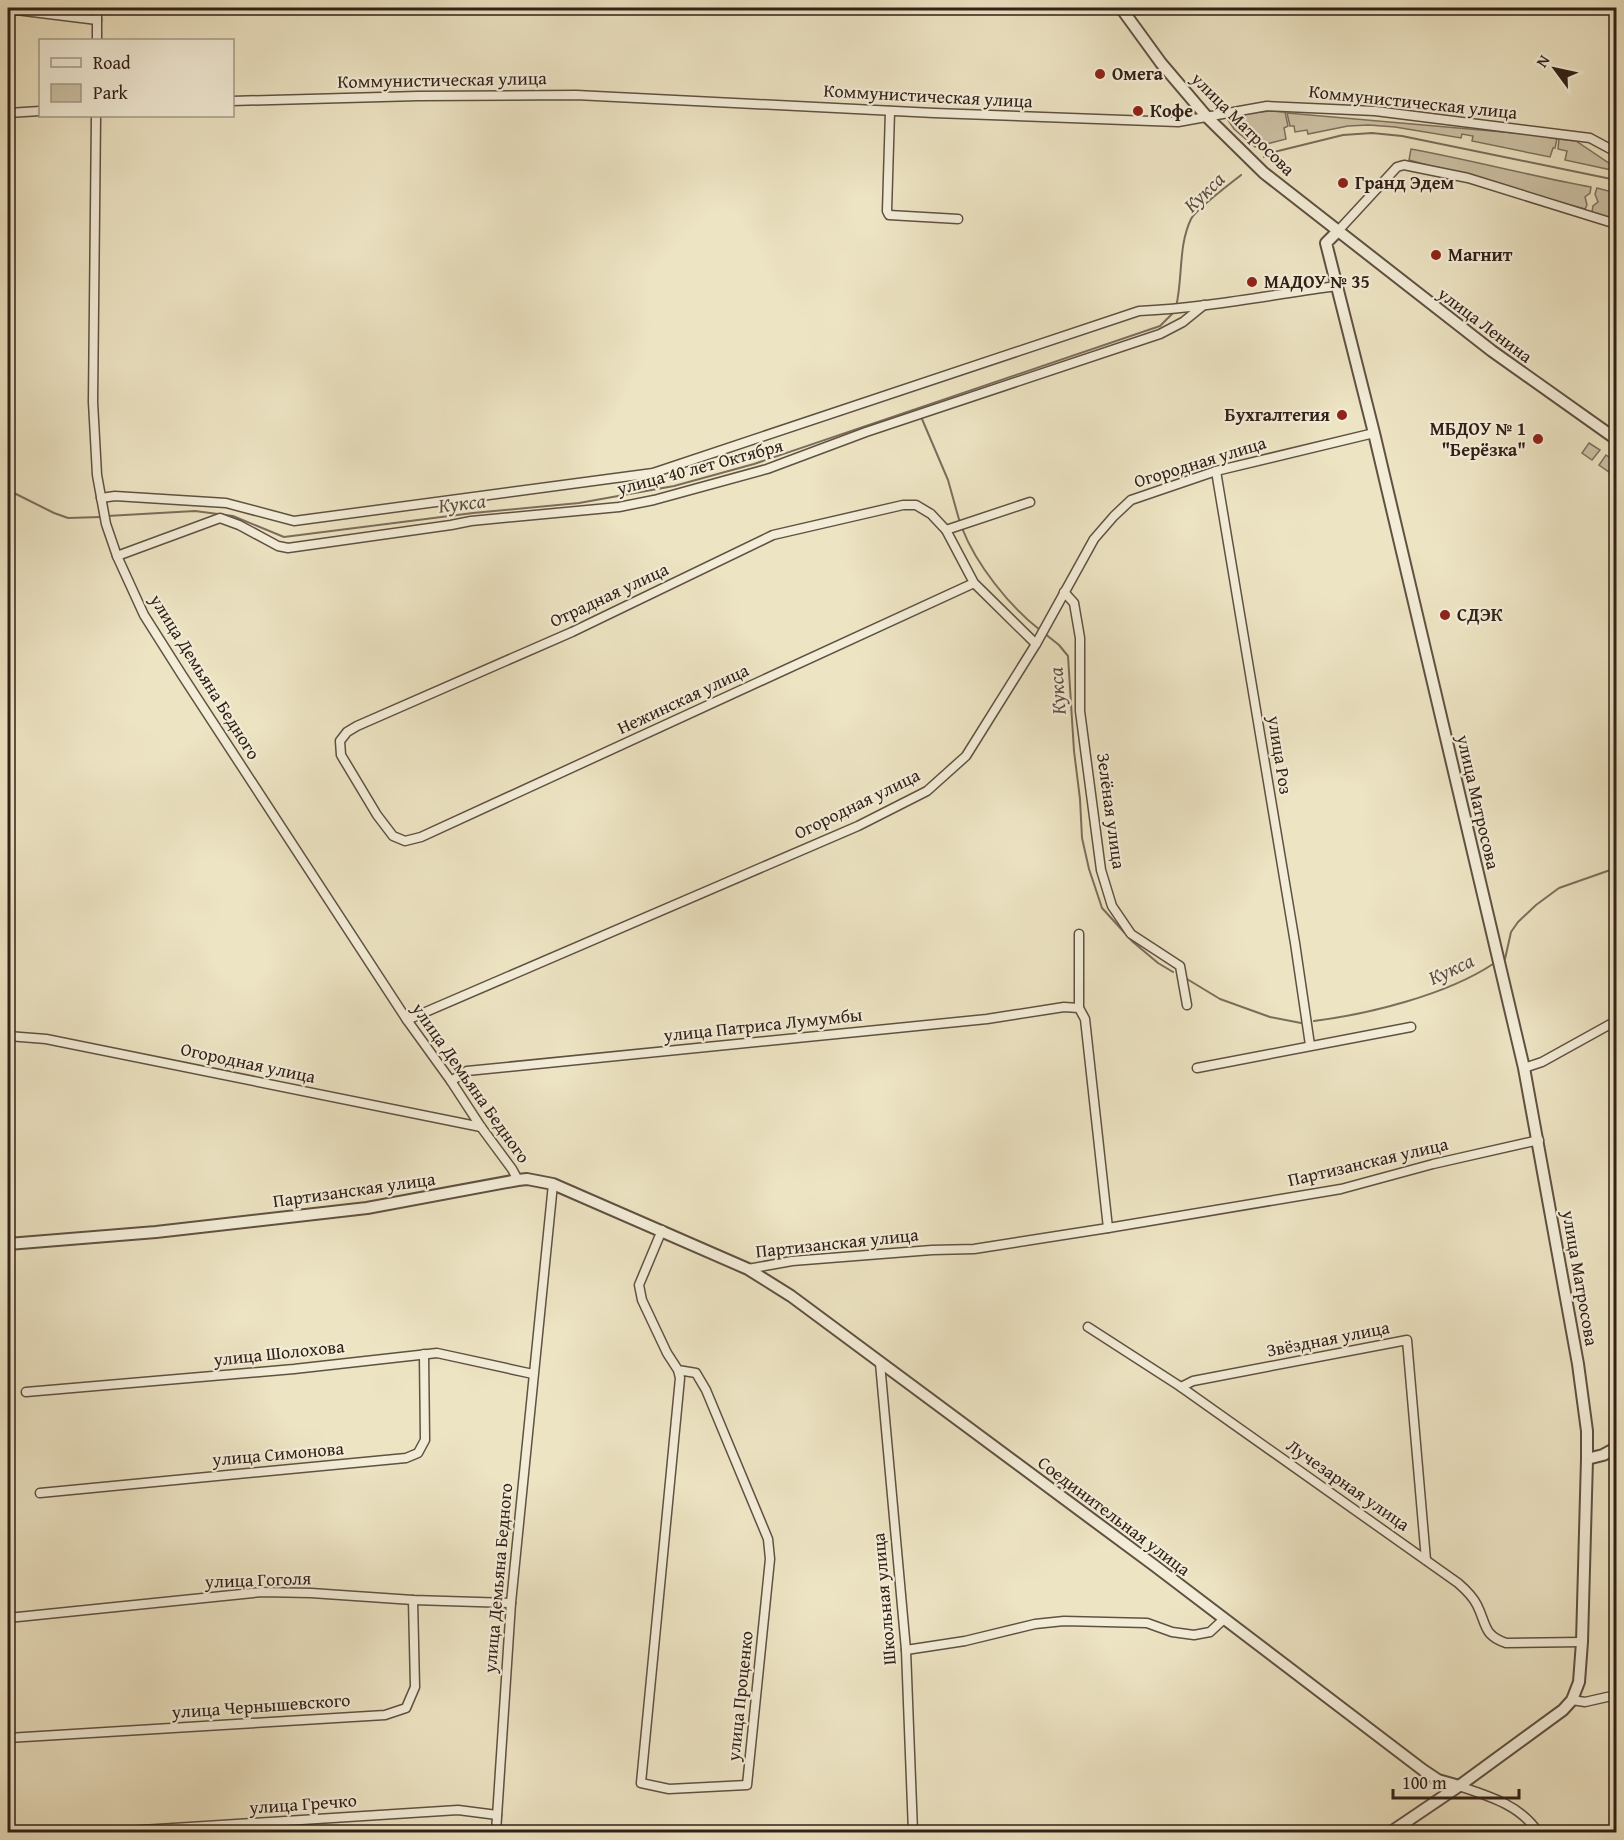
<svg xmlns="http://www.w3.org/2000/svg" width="1624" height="1840" font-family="'Gentium Book Plus',serif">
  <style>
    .green { fill: #cdc3a6; stroke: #7f725f; stroke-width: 1.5 }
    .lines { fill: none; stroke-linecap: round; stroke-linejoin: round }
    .stream { stroke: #7b6d5c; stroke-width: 2 }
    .minor-casing { stroke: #605143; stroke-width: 11 }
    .tertiary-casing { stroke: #605143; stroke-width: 14 }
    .minor { stroke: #f3edd8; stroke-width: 8 }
    .tertiary { stroke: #f3edd8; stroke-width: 10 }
    .poi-dot { fill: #8f2418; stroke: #f3edd8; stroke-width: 2 }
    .labels { text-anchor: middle; stroke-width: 4.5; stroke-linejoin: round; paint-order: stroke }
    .poi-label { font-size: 18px; font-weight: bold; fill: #312018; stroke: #f3edd8; text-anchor: start }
    .street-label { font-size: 18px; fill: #312018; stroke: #f3edd8 }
    .water-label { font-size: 20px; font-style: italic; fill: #5c4d40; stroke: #f3edd8 }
  </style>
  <rect width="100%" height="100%" fill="#ede4c3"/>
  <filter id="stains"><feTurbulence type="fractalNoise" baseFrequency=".00333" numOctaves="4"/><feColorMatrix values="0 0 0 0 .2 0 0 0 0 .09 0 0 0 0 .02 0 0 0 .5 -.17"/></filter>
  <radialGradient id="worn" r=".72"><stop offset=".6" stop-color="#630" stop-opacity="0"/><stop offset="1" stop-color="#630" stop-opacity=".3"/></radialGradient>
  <g class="green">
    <path d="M 1270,111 L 1285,112 L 1288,126 L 1284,128 L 1286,139 L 1255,147 L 1234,129 L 1228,120 L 1233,115 Z"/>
    <path d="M 1287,113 L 1537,135 L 1557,139 L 1555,148 L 1553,148 L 1550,157 L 1472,141 L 1473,136 L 1462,134 L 1461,138 L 1395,127 L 1369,125 L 1348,126 L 1308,134 L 1307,130 L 1295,132 L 1294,126 L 1290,126 Z"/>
    <path d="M 1559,139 L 1576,141 L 1616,168 L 1616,171 L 1565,160 L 1567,151 L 1558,149 Z"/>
    <path d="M 1411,149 C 1471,160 1531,176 1591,187 L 1590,193 L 1585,197 L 1587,205 L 1585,209 L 1409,160 Z"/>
    <path d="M 1597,188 L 1616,193 L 1616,220 L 1592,212 L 1593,206 L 1598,202 L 1595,194 Z"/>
    <path d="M 1589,443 L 1600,450 L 1592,460 L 1582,453 Z"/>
    <path d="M 1606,455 L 1616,462 L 1616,477 L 1599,465 Z"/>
  </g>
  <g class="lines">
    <g class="stream">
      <path d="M 1264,157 L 1274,152 L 1343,135 L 1372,133 L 1402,136 L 1616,180"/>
      <path d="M 1176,307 C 1183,278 1178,246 1191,219 C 1196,209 1230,184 1241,175"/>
      <path d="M 922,419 L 948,480 L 960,523"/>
      <path d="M 8,490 L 54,513 L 68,518 L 101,517"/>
      <path d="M 107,516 L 195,511 L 233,516 L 284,537 L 473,513 L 579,503 L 674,486 L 754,464 L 1160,326 L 1174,312"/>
      <path d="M 962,528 C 976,564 1009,606 1040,630"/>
      <path d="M 1044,633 L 1059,645 L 1068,656 L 1074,751 L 1080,799 L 1082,838 L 1089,869 L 1102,908 L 1133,942 L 1158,963 L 1173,972"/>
      <path d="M 1505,959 L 1511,932 L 1518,922 L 1536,905 L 1559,888 L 1616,868"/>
      <path d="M 1187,979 L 1220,999 L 1270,1017 L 1301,1023"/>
      <path d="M 1314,1021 C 1369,1014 1446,995 1493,964"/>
    </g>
    <defs>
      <g id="minor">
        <path d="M 8,9 L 97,20"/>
        <path d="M 97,40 L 97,8"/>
        <path d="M 232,101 L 418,96 L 576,95 L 934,113 L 1178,122 L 1267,106 L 1375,111 L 1590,138 L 1616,152"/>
        <path d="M 890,111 L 887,211 L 889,215 L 958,219"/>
        <path d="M 8,113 L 40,111"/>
        <path d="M 96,116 L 93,402 L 97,475 L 106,524 L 117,556 L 144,615 L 182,675 L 407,1020 L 451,1081 L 481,1127 L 512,1169 L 518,1180"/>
        <path d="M 1337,232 L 1397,167 L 1404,165 L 1468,178 L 1616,224"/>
        <path d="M 1216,471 L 1295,943 L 1310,1045"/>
        <path d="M 101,498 L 115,496 L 226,503 L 294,521 L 653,473 L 1139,311 C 1205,308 1271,295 1336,286"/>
        <path d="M 946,530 L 1030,502"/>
        <path d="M 117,556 L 220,518 L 239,525 L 278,546 L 288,548 L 451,525 L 471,521 L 619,507 L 654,500 L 767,469 L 866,432 L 1160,334 L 1183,322 L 1204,305"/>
        <path d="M 974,583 L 421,837 L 405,841 L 393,836 L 377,815 L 341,755 L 340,741 L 347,732 L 357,726 L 572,632 L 773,535 L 903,505 L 916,505 L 931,514 L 946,530 L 974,583 L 1036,644"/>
        <path d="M 1064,592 L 1074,603 L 1080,638 L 1080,711 L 1101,870 L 1112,906 L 1131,934 L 1180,966 L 1187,1005"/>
        <path d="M 1079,934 L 1079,1008 L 1085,1019 L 1108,1228"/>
        <path d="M 407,1020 L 858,826 L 927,791 L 966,756 L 1036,644 L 1094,539 L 1114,516 L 1131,500 L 1216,471 L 1374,433"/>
        <path d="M 8,1036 L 46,1039 L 481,1127"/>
        <path d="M 1197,1068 L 1411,1027"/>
        <path d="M 1524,1068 L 1542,1062 L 1616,1021"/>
        <path d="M 451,1081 L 467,1071 L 987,1019 L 1064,1007 L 1079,1008"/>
        <path d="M 662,1230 L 639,1285 L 642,1300 L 667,1353 L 678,1370 L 680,1378 L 641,1783 L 669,1789 L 747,1785 L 770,1559 L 768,1539 L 706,1390 L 696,1373 L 678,1370"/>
        <path d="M 748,1269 L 792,1261 L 932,1250 L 974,1249 L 1108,1228 L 1341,1189 L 1433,1164 L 1539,1140"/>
        <path d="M 1088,1327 L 1181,1387 L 1458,1583 C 1465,1589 1473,1597 1477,1605 C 1487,1625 1483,1635 1506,1643 L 1582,1642"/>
        <path d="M 880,1363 L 906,1650 L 913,1832"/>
        <path d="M 1181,1387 L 1193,1381 L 1407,1340 L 1426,1560"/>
        <path d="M 26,1392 L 294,1369 L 437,1353 L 533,1374"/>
        <path d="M 40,1493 L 406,1458 L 418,1453 L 425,1440 L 424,1354"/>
        <path d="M 8,1618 L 262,1592 L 311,1593 L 413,1600 L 511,1603"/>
        <path d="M 906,1650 L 965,1641 L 1035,1624 L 1064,1621 L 1147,1623 L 1172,1632 L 1194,1635 L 1210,1632 L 1224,1619"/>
        <path d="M 1572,1700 L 1585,1702 L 1616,1695"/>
        <path d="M 8,1738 L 385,1715 L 406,1708 L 415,1687 L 413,1600"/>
        <path d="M 1459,1786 C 1489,1796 1520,1805 1538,1832"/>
        <path d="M 110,1832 L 458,1810 L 497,1815"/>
        <path d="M 496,1832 L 511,1603 L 553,1184"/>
        <path d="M 1611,1832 L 1616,1828"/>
      </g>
      <g id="tertiary">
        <path d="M 1121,8 L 1161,63 L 1207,117 L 1264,173 L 1492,351 L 1616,439"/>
        <path d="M 1337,232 L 1326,243 L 1374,433 L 1524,1068 L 1578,1364 L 1587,1431 L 1587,1459 L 1582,1642 L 1579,1682 L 1572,1700 L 1563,1710 L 1459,1786 L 1391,1832"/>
        <path d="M 8,1244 L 156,1232 L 367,1208 L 518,1180 L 527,1179 L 553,1184 L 748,1269 L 791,1296 L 1155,1566 L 1423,1770 L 1438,1780 L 1459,1786"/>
        <path d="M 1587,1459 L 1603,1455 L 1616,1448"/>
      </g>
    </defs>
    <use href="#minor" class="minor-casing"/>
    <use href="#tertiary" class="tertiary-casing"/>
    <use href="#minor" class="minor"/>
    <use href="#tertiary" class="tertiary"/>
  </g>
  <g class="poi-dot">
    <circle cx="1100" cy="74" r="6"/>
    <circle cx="1138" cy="111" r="6"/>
    <circle cx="1343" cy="183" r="6"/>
    <circle cx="1436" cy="255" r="6"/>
    <circle cx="1252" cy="282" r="6"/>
    <circle cx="1342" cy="415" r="6"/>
    <circle cx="1538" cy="439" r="6"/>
    <circle cx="1445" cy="615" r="6"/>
  </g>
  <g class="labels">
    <g class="poi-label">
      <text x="1112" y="80">Омега</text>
      <text x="1150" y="117">Кофе</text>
      <text x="1355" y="189">Гранд Эдем</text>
      <text x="1448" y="261">Магнит</text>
      <text x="1264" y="288">МАДОУ № 35</text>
      <text x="1330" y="421" text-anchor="end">Бухгалтегия</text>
      <text x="1526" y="435" text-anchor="end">МБДОУ № 1<tspan x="1526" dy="21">"Берёзка"</tspan></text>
      <text x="1457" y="621">СДЭК</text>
    </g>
    <g class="street-label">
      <text transform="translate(442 80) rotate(-1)" y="6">Коммунистическая улица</text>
      <text transform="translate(928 96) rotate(3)" y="6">Коммунистическая улица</text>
      <text transform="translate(1413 102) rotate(6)" y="6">Коммунистическая улица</text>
      <text transform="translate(1243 124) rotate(45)" y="6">улица Матросова</text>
      <text transform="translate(1485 325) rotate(37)" y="6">улица Ленина</text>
      <text transform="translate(1200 462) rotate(-17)" y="6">Огородная улица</text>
      <text transform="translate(700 467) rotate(-15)" y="6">улица 40 лет Октября</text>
      <text transform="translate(609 595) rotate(-25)" y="6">Отрадная улица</text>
      <text transform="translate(205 677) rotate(58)" y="6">улица Демьяна Бедного</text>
      <text transform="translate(683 699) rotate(-25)" y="6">Нежинская улица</text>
      <text transform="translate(1280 755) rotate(81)" y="6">улица Роз</text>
      <text transform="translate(1478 802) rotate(77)" y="6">улица Матросова</text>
      <text transform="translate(857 804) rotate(-26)" y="6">Огородная улица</text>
      <text transform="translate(1111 811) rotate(82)" y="6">Зелёная улица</text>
      <text transform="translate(763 1025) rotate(-6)" y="6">улица Патриса Лумумбы</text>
      <text transform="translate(248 1063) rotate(12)" y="6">Огородная улица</text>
      <text transform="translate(471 1083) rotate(55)" y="6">улица Демьяна Бедного</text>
      <text transform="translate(1368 1162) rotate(-13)" y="6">Партизанская улица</text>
      <text transform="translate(354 1190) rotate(-8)" y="6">Партизанская улица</text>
      <text transform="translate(837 1243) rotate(-6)" y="6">Партизанская улица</text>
      <text transform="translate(1580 1278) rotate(80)" y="6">улица Матросова</text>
      <text transform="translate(1328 1339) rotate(-11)" y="6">Звёздная улица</text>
      <text transform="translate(279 1353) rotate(-6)" y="6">улица Шолохова</text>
      <text transform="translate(278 1454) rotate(-5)" y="6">улица Симонова</text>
      <text transform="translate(1348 1485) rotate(35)" y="6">Лучезарная улица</text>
      <text transform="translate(1114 1516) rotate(37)" y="6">Соединительная улица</text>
      <text transform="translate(498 1578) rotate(-85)" y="6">улица Демьяна Бедного</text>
      <text transform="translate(258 1580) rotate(-2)" y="6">улица Гоголя</text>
      <text transform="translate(884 1599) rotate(-95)" y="6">Школьная улица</text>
      <text transform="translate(740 1696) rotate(-84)" y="6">улица Проценко</text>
      <text transform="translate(261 1706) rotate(-4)" y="6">улица Чернышевского</text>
      <text transform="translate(303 1804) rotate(-4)" y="6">улица Гречко</text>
    </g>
    <g class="water-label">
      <text transform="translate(1204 192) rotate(-44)" y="7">Кукса</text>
      <text transform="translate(462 503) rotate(-7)" y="7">Кукса</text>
      <text transform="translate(1057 691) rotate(-94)" y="7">Кукса</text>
      <text transform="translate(1451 969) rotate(-25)" y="7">Кукса</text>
    </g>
  </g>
  <rect width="1624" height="1840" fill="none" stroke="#ede4c3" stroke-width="30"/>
  <rect x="9" y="9" width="1606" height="1822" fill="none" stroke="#312018" stroke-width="3"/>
  <rect x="15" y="15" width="1594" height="1810" fill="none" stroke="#312018" stroke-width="1.5"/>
  <rect x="39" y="39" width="195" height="78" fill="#f3edd8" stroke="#a59b8b" stroke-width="1.5"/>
  <rect x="51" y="58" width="30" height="9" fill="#f3edd8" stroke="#a59b8b" stroke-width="1.5"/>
  <text x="93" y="69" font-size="18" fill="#312018">Road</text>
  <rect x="51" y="84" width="30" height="18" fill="#cdc3a6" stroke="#a59b8b" stroke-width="1.5"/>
  <text x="93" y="99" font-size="18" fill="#312018">Park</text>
  <g transform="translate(1555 69) rotate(303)" stroke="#f3edd8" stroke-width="4.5" paint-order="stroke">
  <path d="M0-4.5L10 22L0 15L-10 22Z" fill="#312018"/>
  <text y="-9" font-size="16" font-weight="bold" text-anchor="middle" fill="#312018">N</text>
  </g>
  <path d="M1393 1789v9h126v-9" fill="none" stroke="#312018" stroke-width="3"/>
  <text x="1402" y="1789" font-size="18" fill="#312018" stroke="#f3edd8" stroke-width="4.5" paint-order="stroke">100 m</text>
  <rect width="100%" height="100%" filter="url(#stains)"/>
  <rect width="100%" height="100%" fill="url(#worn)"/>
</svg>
